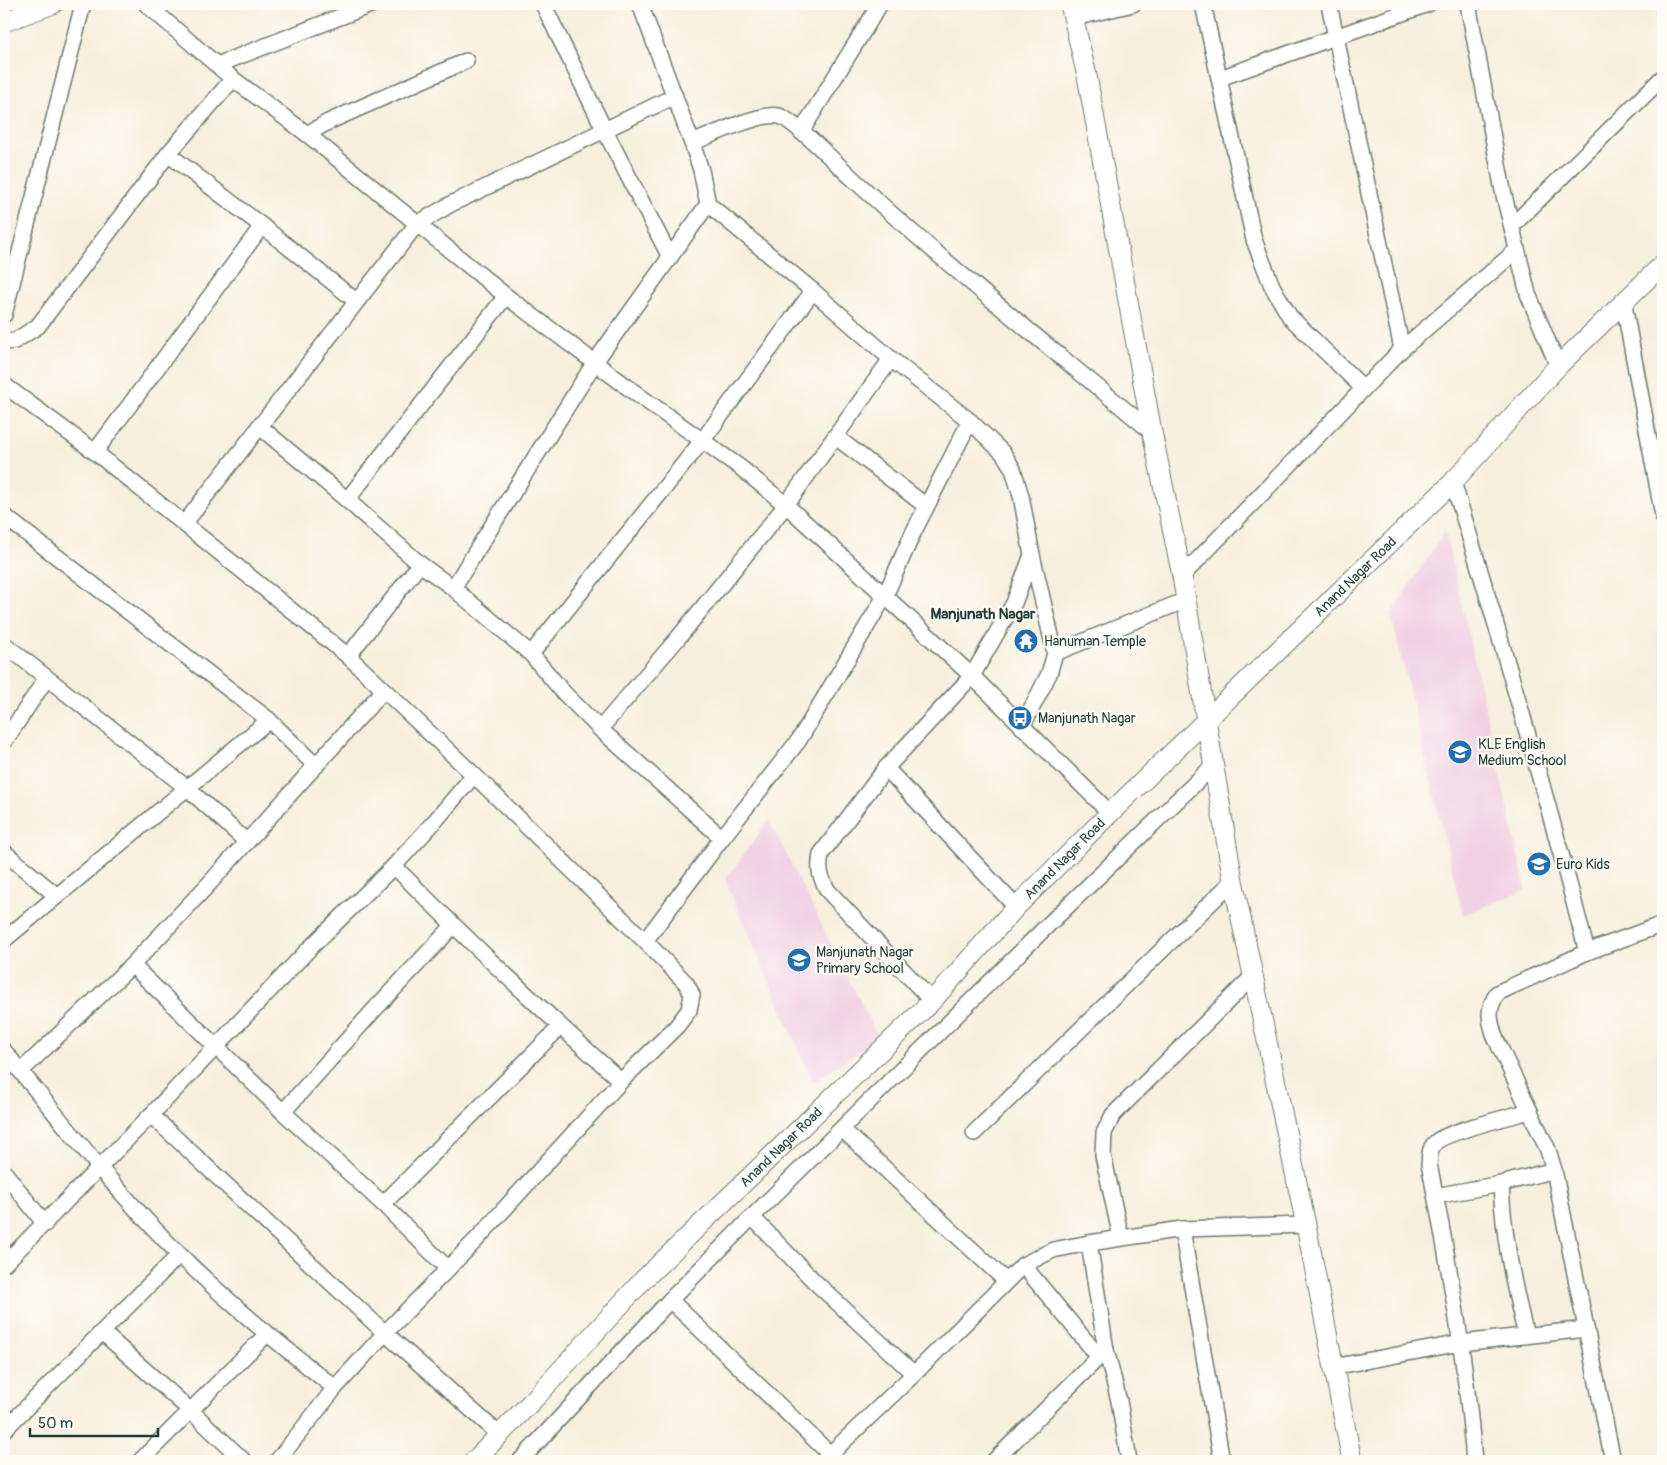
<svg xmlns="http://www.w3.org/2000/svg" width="1667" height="1465" font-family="Pangolin,sans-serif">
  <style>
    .built { fill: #f1d0e3 }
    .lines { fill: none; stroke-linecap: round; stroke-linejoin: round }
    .minor-casing { stroke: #6b7b6f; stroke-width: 18 }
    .tertiary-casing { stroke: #6b7b6f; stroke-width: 21 }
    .minor { stroke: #fff; stroke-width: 15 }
    .tertiary { stroke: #fff; stroke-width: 19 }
    .labels { text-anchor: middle; stroke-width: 4.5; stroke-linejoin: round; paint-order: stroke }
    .street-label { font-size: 14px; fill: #1f3d34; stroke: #fdfcf7 }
    .poi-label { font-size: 14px; fill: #1f3d34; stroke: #fdfcf7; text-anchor: start }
    .neighbourhood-label { font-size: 15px; font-weight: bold; fill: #1f3d34; stroke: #fdfcf7 }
  </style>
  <rect width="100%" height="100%" fill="#fdfcf7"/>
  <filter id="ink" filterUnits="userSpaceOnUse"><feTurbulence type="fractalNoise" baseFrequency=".02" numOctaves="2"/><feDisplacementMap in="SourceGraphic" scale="10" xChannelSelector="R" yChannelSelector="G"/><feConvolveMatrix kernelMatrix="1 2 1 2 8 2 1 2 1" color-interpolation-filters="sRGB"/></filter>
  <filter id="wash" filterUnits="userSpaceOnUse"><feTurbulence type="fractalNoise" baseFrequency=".0096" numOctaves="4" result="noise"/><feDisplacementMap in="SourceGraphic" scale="20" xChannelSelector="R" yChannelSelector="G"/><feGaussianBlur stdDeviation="1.12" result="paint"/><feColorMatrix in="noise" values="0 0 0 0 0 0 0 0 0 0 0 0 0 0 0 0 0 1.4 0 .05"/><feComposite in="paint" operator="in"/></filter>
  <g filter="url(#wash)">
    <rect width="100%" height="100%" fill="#f7efdd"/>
    <g class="built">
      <path d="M 1445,531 L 1526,890 L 1463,915 L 1391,614 Z"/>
      <path d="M 769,820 L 879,1039 L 813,1082 L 725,880 Z"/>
    </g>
  </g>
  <g filter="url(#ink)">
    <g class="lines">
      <defs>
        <g id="minor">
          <path d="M 146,4 L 233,79 L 307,134 L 506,296 L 638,395 L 741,468 L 786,505 L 972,676 L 1110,813"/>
          <path d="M 543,4 L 605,131 L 670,257"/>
          <path d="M 640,4 L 692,143 L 701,170 L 708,204 L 813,291 L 891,359 L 970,421 L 1003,453 L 1013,469 L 1021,496 L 1032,555 L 1055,653 L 1049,674 L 1022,727"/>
          <path d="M 1203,4 L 1254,240 L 1272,286 L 1290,317 L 1363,388"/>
          <path d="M 1329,4 L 1402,349"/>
          <path d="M 1468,4 L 1503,191 L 1528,294 L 1558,366"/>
          <path d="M 1074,18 L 1133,4"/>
          <path d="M 217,65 L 373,4"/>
          <path d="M 1220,78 L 1428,4"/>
          <path d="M 801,132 L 880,4"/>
          <path d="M 307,134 L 328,122 L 466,61"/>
          <path d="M 692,143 C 711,135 761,112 779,116 C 792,119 838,165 851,177 C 947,266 1051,348 1152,432"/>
          <path d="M 168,154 L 262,226 L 356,301"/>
          <path d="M 1512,226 L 1663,77"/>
          <path d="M 1624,305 L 1663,516"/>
          <path d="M 4,315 L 83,4"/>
          <path d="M 4,342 L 15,341 L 38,326 L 168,154 L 233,79"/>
          <path d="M 4,385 L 95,452 L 348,656 L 474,775 L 645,941 L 686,983 L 692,995 L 689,1010 L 677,1026 L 621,1081 L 477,1239 L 385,1333 L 335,1388 L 277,1461"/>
          <path d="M 259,426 L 347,500 L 420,564 L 453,588 L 531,654 L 564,693 L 600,729 L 722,838"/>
          <path d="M 836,437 L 926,506"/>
          <path d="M 95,452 L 262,226"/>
          <path d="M 1453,482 C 1501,638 1546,794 1587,952"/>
          <path d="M 347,500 L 506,296"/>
          <path d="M 4,516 L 269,720 L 316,766"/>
          <path d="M 184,524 L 417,224 L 451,204 L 675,96"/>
          <path d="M 1182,576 L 1402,349 L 1517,250"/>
          <path d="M 453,588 L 595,362 L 708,204"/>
          <path d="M 4,644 L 187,788 L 247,842"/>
          <path d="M 1055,653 L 1186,600"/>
          <path d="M 531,654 L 702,441 L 813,291"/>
          <path d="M 348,656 L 420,564"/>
          <path d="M 600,729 L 678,638 L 786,505 L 891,359"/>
          <path d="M 4,742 L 46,679"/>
          <path d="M 886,768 L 1016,907"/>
          <path d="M 4,852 L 57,896"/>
          <path d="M 394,866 C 467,940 543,1011 621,1081"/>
          <path d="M 4,940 L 269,720"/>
          <path d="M 645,941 L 722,838 L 799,740 L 885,596 L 913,533 L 970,421"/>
          <path d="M 132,965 L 283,1112 L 383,1204 L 448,1269"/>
          <path d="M 932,1001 L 828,891 C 820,877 818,870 821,854 L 886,768 L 972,676 L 1014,603 L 1032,555"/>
          <path d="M 4,1051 C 61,1120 116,1192 180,1255 C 228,1303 282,1346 335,1388"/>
          <path d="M 21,1071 L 132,965 L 207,886 L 383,691"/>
          <path d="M 283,1112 L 374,1010 L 453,926"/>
          <path d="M 151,1115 L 385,1333 L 500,1435"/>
          <path d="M 842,1129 L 1006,1281"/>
          <path d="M 974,1133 L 1233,881"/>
          <path d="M 4,1172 L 45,1224"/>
          <path d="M 1501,1184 C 1503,1235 1513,1285 1526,1335"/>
          <path d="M 1435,1196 L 1501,1184 L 1554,1170"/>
          <path d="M 383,1204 L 560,1027"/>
          <path d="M 752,1217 L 815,1282 L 914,1374"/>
          <path d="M 1182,1229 L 1222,1461"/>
          <path d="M 1121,1238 L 1103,1155 L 1104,1133 L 1113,1115 L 1254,975"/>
          <path d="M 1089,1243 L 1106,1350 L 1119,1401 L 1129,1461"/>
          <path d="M 4,1264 L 151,1115 L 309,949 L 394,866 L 435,821 L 474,775"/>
          <path d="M 1023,1265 L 1099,1357"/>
          <path d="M 670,1300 L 836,1460"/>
          <path d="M 102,1332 L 191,1411 L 244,1461"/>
          <path d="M 1333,1367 L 1461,1343 L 1586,1329"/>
          <path d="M 4,1430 L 179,1255"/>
          <path d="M 140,1461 L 267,1334"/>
          <path d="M 520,1461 L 670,1300 L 752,1217 L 1049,924 L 1213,766"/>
          <path d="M 823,1461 L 914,1374 L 1023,1265 L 1053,1250 L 1089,1243 L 1182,1229 L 1306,1225"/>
          <path d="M 994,1461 L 1106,1350"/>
          <path d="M 1474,1461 C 1466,1361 1449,1262 1429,1164 C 1430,1155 1429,1148 1436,1142 C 1446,1132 1512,1116 1530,1111"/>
          <path d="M 1613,1461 L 1554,1170 L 1548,1150 L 1495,1037 C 1489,1019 1487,1011 1497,993 L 1587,952 L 1663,924"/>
        </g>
        <g id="tertiary">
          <path d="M 1070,4 L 1087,76 L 1152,432 L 1182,576 L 1233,881 L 1306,1225 L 1352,1461"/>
          <path d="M 4,22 L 53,4"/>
          <path id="s1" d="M 474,1461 L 537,1396 L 644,1279 L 932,1001 L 1016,907 L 1110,813 L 1453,482 L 1558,366 L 1663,264"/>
        </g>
      </defs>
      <use href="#minor" class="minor-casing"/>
      <use href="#tertiary" class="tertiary-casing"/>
      <use href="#minor" class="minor"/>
      <use href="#tertiary" class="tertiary"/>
    </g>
  </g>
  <defs>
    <symbol id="temple-disc" viewBox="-11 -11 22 22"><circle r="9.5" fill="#1f6fb2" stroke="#fdfcf7"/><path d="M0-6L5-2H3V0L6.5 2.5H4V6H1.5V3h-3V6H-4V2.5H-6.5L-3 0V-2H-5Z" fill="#fff"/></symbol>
    <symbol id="bus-disc" viewBox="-11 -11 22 22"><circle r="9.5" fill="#1f6fb2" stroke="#fdfcf7"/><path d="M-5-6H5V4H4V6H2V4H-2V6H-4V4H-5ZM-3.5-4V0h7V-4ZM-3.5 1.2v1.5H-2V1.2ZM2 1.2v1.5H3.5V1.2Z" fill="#fff"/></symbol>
    <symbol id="school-disc" viewBox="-11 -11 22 22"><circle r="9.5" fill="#1f6fb2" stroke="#fdfcf7"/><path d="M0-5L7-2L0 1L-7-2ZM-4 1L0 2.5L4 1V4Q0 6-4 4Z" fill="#fff"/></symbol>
  </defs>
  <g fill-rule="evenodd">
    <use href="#temple-disc" x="1012" y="627" width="28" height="28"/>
    <use href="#bus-disc" x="1006" y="704" width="28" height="28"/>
    <use href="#school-disc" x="1446" y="738" width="28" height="28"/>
    <use href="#school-disc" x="1525" y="850" width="28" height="28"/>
    <use href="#school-disc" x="785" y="946" width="28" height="28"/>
  </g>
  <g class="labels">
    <g class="street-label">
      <text dy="5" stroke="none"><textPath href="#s1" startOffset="1249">Anand Nagar Road</textPath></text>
      <text dy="5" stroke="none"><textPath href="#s1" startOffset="844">Anand Nagar Road</textPath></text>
      <text dy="5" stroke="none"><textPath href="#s1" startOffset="439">Anand Nagar Road</textPath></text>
    </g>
    <g class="poi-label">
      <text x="1044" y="646">Hanuman Temple</text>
      <text x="1038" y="723">Manjunath Nagar</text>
      <text x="1478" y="749">KLE English<tspan x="1478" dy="16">Medium School</tspan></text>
      <text x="1556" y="869">Euro Kids</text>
      <text x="816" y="957">Manjunath Nagar<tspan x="816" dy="16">Primary School</tspan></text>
    </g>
    <g class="neighbourhood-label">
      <text x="983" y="619">Manjunath Nagar</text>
    </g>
  </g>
  <rect width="1667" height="1465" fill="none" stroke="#fdfcf7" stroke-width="20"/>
  <path d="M30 1428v8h128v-8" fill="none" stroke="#1f3d34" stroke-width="2.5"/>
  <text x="38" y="1428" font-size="15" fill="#1f3d34" stroke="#fdfcf7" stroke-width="4" paint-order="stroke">50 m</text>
</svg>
